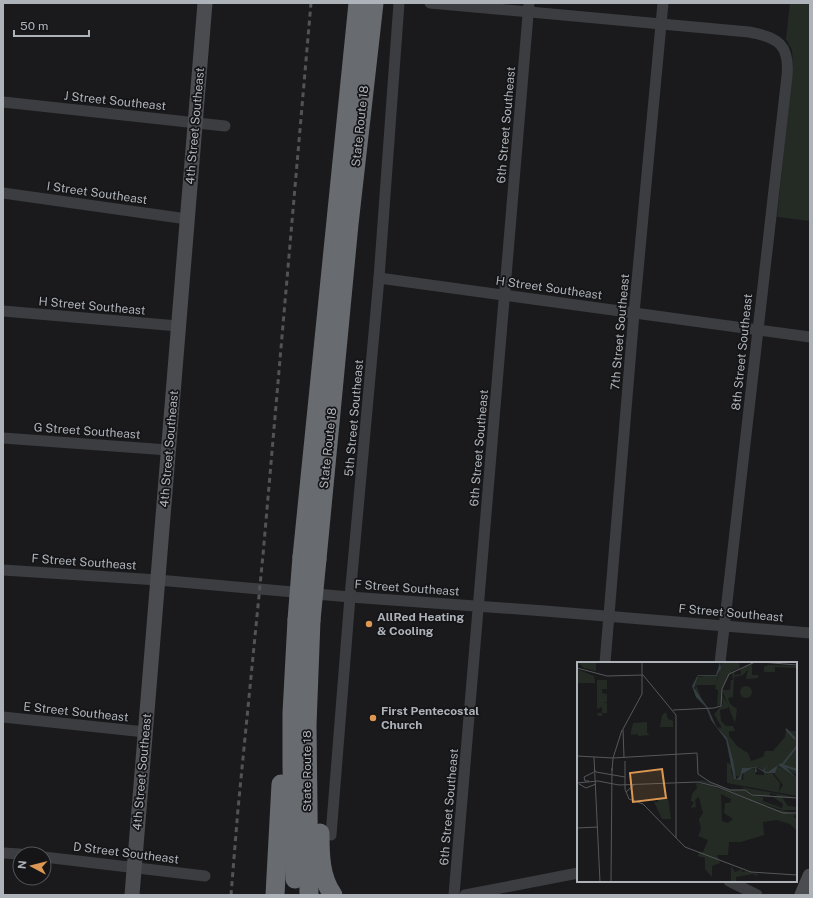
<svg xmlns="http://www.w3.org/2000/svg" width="813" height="898" font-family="'Public Sans',sans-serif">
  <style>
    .green { fill: #242b24 }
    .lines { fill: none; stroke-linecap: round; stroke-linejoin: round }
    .street { stroke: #3b3d40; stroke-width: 11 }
    .secondary { stroke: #4a4c50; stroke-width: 15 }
    .highway { stroke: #686c71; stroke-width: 19 }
    .rail { stroke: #515357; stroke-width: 3; stroke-dasharray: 5 4; stroke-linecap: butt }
    .highway-bridge { stroke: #686c71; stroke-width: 19 }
    .poi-dot { fill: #dc9852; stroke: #151517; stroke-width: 1.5 }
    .labels { text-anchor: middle; stroke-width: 3.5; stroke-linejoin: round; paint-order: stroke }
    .street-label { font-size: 12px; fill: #aeb3ba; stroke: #151517 }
    .poi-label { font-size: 12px; font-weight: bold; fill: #aeb3ba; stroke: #151517; text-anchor: start }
    .inset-river { fill: none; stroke: #353f43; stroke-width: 2 }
    .inset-road { fill: none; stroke: #55575b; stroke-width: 1 }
    .view { fill: #dc9852; fill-opacity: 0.15; stroke: #dc9852; stroke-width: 2 }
    .inset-edge { fill: none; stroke: #aeb3ba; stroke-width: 2 }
  </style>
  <rect width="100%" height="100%" fill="#1a1a1c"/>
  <path class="green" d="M 790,3 L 810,3 L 810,221 L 777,217 L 793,63 L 792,50 L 786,39 Z"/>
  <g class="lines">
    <g class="street">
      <path d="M 430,3 L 749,32 C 778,37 790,45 787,76 L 720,663"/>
      <path d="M 3,102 L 225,126"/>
      <path d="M 3,193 L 187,219"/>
      <path d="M 379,278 L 810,337"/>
      <path d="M 3,311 L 178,326"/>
      <path d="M 3,438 L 168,450"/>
      <path d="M 3,570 L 158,580 L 350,597 L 545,611 L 810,633"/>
      <path d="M 605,663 L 634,313 L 663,3"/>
      <path d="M 3,717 L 145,732"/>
      <path d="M 331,835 L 350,597 L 379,278 L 399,3"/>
      <path d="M 3,853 L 20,854"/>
      <path d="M 44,857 L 205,876"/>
      <path d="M 729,881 L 757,895"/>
      <path d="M 454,895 L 529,3"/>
      <path d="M 465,895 L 578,873"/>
    </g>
    <g class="secondary">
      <path d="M 132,895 L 205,3"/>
      <path d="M 802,895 L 810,876"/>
    </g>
    <g class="highway">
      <path d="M 302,557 L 358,3"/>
      <path d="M 317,559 L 349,224 L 374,3"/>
      <path d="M 320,833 C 320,854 320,877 333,895"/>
      <path d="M 295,879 L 292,766 L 292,713 L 297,620"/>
      <path d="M 275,895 L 281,784"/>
      <path d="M 309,895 L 307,725 L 311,620"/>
    </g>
    <path class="rail" d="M 231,895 L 238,809 L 263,555 L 311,3"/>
    <g class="highway-bridge">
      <path d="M 297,620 L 302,557"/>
      <path d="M 311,620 L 317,559"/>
    </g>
  </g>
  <g class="poi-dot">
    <circle cx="369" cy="624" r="4"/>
    <circle cx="373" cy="718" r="4"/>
  </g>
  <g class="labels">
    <g class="street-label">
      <text transform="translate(115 101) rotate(6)" y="4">J Street Southeast</text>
      <text transform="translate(506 125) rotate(-85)" y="4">6th Street Southeast</text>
      <text transform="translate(195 126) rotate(-85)" y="4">4th Street Southeast</text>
      <text transform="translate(360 126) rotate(-84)" y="4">State Route 18</text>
      <text transform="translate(97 193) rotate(8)" y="4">I Street Southeast</text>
      <text transform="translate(549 288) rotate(8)" y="4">H Street Southeast</text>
      <text transform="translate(92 306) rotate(5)" y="4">H Street Southeast</text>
      <text transform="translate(620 332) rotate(-85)" y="4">7th Street Southeast</text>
      <text transform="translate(742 352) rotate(-84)" y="4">8th Street Southeast</text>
      <text transform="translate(354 418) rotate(-85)" y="4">5th Street Southeast</text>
      <text transform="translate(87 431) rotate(4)" y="4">G Street Southeast</text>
      <text transform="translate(328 448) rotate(-84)" y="4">State Route 18</text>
      <text transform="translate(479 448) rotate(-85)" y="4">6th Street Southeast</text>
      <text transform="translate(169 449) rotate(-85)" y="4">4th Street Southeast</text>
      <text transform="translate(84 562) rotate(4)" y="4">F Street Southeast</text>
      <text transform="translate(407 588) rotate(4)" y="4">F Street Southeast</text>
      <text transform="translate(731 613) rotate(5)" y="4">F Street Southeast</text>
      <text transform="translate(76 712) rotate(6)" y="4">E Street Southeast</text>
      <text transform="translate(307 771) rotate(-90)" y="4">State Route 18</text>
      <text transform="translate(142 772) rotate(-85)" y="4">4th Street Southeast</text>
      <text transform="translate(449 807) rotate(-85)" y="4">6th Street Southeast</text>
      <text transform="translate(126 853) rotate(7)" y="4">D Street Southeast</text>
    </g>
    <g class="poi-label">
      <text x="377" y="621">AllRed Heating<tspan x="377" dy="14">&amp; Cooling</tspan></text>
      <text x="381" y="715">First Pentecostal<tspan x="381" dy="14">Church</tspan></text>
    </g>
  </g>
  <g transform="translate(577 662)">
    <rect width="220" height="220" fill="#1a1a1c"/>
    <path d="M 0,0 L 19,0 L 19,9 L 7,6 ZM 145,0 L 162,0 L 163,6 L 155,9 L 145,26 L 145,42 L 140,44 L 141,28 L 138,27 ZM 175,2 L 175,13 L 181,13 L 181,16 L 169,17 L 171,7 L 166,13 L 157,15 L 156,35 L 151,36 L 153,42 L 160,47 L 158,61 L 145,28 L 153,28 L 154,18 L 156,18 L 155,10 L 157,9 L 158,13 L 164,12 L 163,7 ZM 191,3 L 220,4 L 220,6 L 198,5 L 198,10 L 187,10 L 187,5 ZM 0,7 L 17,14 L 18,21 L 0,21 ZM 141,13 L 139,23 L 119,23 L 125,38 L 118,29 L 119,15 ZM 20,18 L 30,18 L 30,27 L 25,27 L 25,31 L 30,32 L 30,40 L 26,40 L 30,41 L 30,51 L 25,51 L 25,54 L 21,54 L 20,51 L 25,51 L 25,45 L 20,47 ZM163 30a6 6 0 1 1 12 0a6 6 0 1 1-12 0ZM 145,33 L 151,43 L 151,46 L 143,48 L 144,59 L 149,64 L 156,64 L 158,69 L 152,69 L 152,74 L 160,84 L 171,91 L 174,99 L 186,95 L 188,89 L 196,89 L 208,75 L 209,69 L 220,69 L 220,113 L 212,109 L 204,101 L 194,110 L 203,121 L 202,130 L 206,123 L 196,110 L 201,104 L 220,115 L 220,134 L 150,121 L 150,101 L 155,102 L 154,109 L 157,117 L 166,118 L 167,108 L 163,116 L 156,112 L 156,100 L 152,94 L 151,80 L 141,65 L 145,66 L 137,52 L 146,42 ZM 171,105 L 181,105 L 187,108 L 187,113 L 179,113 L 177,106 L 165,107 ZM 89,50 L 91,57 L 96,59 L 96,65 L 83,65 L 85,53 ZM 70,60 L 70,71 L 73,73 L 61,74 L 61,72 L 54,73 L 54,70 L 47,70 L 54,70 L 56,61 ZM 125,118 L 142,123 L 152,128 L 168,128 L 174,133 L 186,135 L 186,139 L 205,146 L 206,142 L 196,135 L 201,133 L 193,131 L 193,135 L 189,135 L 175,132 L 165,125 L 218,135 L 205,135 L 211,144 L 220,145 L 220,148 L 202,148 L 162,133 L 141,124 L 120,119 ZM 119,121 L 131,123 L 220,153 L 216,154 L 220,157 L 220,169 L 213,162 L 200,158 L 186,160 L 187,173 L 164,180 L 152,180 L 151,193 L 140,193 L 143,201 L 135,204 L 135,215 L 128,207 L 128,196 L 121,194 L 122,190 L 126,190 L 131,178 L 121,174 L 124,167 L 122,157 L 126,151 L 122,135 L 118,138 L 119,145 L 114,146 L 117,140 L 114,139 L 115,132 L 120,126 ZM 144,132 L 154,137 L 153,141 L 148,141 L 147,151 L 156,157 L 151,161 L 145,159 ZM 91,135 L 94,157 L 85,157 L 77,140 L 81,140 L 81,136 ZM 154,204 L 158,210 L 165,207 L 165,210 L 169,209 L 181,212 L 180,214 L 176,212 L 159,215 L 159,220 L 154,220 Z" fill="#242b24" fill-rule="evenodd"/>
    <path d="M 143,0 L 144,6 L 140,14 L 121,14 L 117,26 L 131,46 L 139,64 L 150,76 L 156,98 L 159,117 L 163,115 L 165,106 L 180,105 L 186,108 L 190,104 L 187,109 L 191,110 L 204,101 L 220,116 L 201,103 L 198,111 L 188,111 L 179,105 L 180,110 L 183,110 L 178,110 L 178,113 L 178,106 L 175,106 L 165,112 L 164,118 L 157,117 L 149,78 L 134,58 L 129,45 L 119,35 L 115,24 L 121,13 L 139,13 Z" fill="#353f43"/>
    <path class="inset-river" d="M 209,67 L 218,77M 206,102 L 220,84M 205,103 L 220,108"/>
    <path class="inset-road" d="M 184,0 L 220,3M 0,6 L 30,14 L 66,13M 66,13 L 99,53 L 99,176M 96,48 L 137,46 L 144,44 L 145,27 L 152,12 L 178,0M 0,94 L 36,96 L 120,91 L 121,112 L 133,120 L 153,128 L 168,128 L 175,133 L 220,136M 17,95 L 23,220M 47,96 L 46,67 L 65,32 L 65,0M 48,99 L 48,127 L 52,137 L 66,142 L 108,185 L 174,210 L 220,213M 17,107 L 19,110 L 48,115M 35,109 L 36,96 L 45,68M 12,119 L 8,119 L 7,115 L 17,110M 0,121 L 21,119 L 42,123 L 121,120 L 141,125 L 206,151 L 220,151M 2,122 L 9,126 L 19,122M 49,130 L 58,122M 0,166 L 21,165M 34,220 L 35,106"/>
    <path class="view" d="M 85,107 L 89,136 L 56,140 L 53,111 Z"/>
    <rect width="220" height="220" class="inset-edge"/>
  </g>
  <rect width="813" height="898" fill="none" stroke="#aeb3ba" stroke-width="8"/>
  <g transform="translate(32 866) rotate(277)"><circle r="19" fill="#151517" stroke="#525458"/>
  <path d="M0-3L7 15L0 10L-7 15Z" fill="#dc9852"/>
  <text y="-6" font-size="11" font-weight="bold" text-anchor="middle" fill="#aeb3ba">N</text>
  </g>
  <path d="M14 30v6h75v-6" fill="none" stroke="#aeb3ba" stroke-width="2"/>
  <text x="20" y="30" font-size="12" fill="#aeb3ba" stroke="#151517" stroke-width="3" paint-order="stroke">50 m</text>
</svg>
